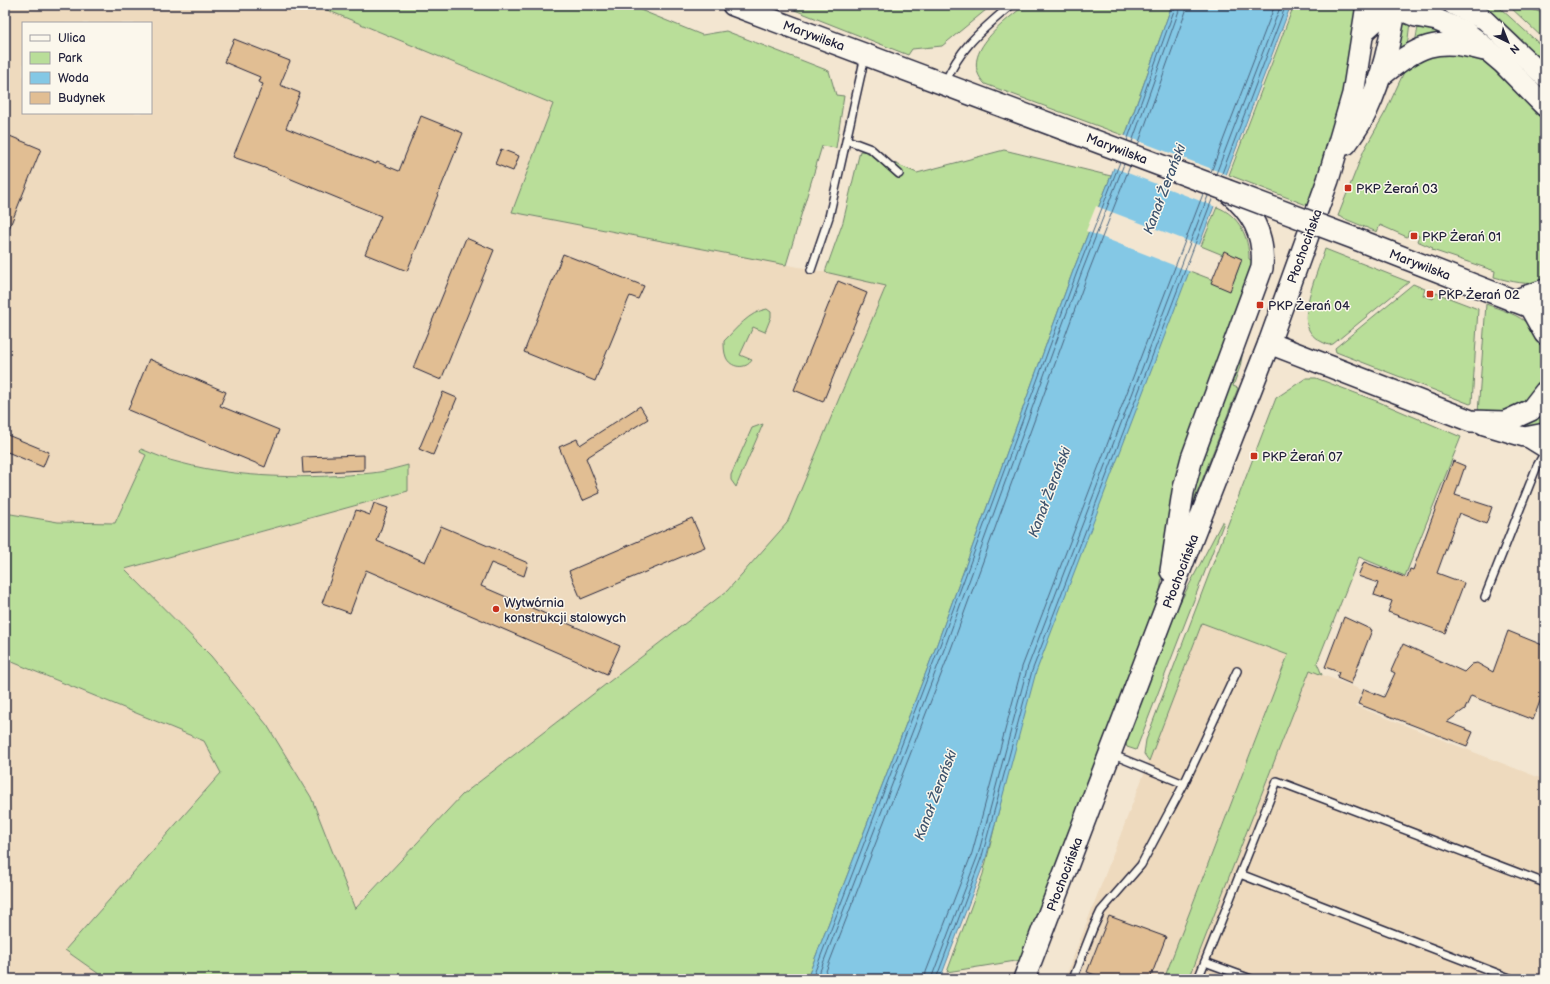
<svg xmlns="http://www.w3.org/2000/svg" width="1550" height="984" font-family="'Balsamiq Sans',sans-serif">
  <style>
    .built { fill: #eedabe; fill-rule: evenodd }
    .green { fill: #b9de99; stroke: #6e806a }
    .water { fill: #84c8e5; stroke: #5d86a1 }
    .pier { fill: #f3e6d1 }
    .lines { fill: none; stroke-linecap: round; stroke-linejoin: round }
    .shore { stroke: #49647f; stroke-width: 1 }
    .building { fill: #e1be93; stroke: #22223b }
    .service-casing { stroke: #22223b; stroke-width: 10 }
    .minor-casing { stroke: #22223b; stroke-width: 18 }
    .tertiary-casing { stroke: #22223b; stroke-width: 22 }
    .secondary-casing { stroke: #22223b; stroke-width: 24 }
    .service { stroke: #fbf7ec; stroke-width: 7 }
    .minor { stroke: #fbf7ec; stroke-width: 15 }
    .tertiary { stroke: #fbf7ec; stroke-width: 19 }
    .secondary { stroke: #fbf7ec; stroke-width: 21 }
    .secondary-bridge-casing { stroke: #22223b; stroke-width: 24; stroke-linecap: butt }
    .secondary-bridge { stroke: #fbf7ec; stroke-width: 21 }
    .poi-dot { fill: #c8321e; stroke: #fbf7ec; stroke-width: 1.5 }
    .labels { text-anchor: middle; stroke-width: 3; stroke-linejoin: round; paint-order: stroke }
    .street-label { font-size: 13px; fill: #22223b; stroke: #fbf7ec }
    .poi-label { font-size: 13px; fill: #22223b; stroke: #fbf7ec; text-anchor: start }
    .water-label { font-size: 14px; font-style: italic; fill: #3f546e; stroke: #fbf7ec }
  </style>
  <rect width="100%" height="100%" fill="#f3e6d1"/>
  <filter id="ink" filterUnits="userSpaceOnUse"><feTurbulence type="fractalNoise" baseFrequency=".025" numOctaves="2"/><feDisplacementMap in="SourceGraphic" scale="8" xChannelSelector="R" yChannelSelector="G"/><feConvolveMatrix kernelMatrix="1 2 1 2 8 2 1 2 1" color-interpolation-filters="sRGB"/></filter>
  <g filter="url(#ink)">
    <g class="built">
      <path d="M 5,5 L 315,5 L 553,104 L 512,212 L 825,272 L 886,286 L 787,523 L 727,591 L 462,795 L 354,909 L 311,797 L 267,725 L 211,656 L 125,569 L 408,491 L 408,465 L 373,473 L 306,476 L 260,476 L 213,470 L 180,463 L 141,449 L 146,455 L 115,523 L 58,522 L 5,513 ZM 23,23 L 151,23 L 151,113 L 23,113 Z"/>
      <path d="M 1521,5 L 1545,5 L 1545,14 Z"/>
      <path d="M 1202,623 L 1288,655 L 1164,979 L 1065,979 Z"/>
      <path d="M 5,659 L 204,741 L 221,773 L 65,950 L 106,979 L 5,979 Z"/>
      <path d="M 1310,670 L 1362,690 L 1356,706 L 1545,780 L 1545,979 L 1189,979 Z"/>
    </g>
    <g class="green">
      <path d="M 315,5 L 628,5 L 702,35 L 726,31 L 829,71 L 836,95 L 844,96 L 836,148 L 822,146 L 786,265 L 512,212 L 553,104 Z"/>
      <path d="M 782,5 L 992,5 L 942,46 L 912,49 L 908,55 Z"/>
      <path d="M 1025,5 L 1172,5 L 1125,136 L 985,84 C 957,55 1004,22 1025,5 Z"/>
      <path d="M 1294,5 L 1360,5 L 1352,75 L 1309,206 L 1229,175 Z"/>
      <path d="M 1478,5 L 1494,5 L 1500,8 L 1545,49 L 1545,66 Z"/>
      <path d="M 1508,5 L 1521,5 L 1545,14 L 1545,40 Z"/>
      <path d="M 1403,22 L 1410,22 L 1407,47 L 1398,52 L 1400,24 Z"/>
      <path d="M 1419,22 L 1453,33 L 1415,43 Z"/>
      <path d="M 1429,52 L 1479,56 L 1494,65 L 1545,116 L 1545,283 C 1527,285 1512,282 1494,277 L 1495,271 L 1432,250 L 1433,248 L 1417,241 L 1419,236 L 1409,231 L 1407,237 L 1380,225 L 1377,232 L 1338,216 L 1364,150 L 1386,111 L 1409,61 Z"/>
      <path d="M 1004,150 L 1111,176 L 1073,271 L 937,644 L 807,979 L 106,979 L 65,950 L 221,773 L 204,741 L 5,659 L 5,513 L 58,522 L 115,523 L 146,455 L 140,452 L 141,449 C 154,454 167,460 181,463 C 242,479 310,479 372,473 C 384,472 396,468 408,465 L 408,491 L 125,569 L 211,656 L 267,725 L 311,797 L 355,909 L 462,795 L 727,591 L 787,523 L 886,286 L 825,272 L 843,222 L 860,151 L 869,152 L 917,173 Z"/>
      <path d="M 1217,207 C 1239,215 1249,237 1249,259 L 1254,261 L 1175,504 L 1159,596 L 1022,960 L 947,972 L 983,874 L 1017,736 L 1013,734 L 1067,585 L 1187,270 L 1213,280 L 1212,283 L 1230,290 L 1242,259 L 1224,252 L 1223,255 L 1201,246 Z"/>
      <path d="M 1325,249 L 1409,282 L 1333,344 L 1329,345 C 1321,342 1313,338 1309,330 C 1299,313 1319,268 1325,249 Z"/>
      <path d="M 1413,284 L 1425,289 L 1423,295 L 1433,299 L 1436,293 L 1478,309 L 1472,403 L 1470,404 L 1336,352 L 1335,348 Z"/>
      <path d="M 1486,304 C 1501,310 1519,314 1530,326 C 1548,344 1550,375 1534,394 C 1530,399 1524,402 1519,405 C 1516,407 1513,411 1509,412 C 1503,415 1486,413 1478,413 Z"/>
      <path d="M 767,309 L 771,312 L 771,317 L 765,332 L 753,327 L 740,355 L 752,360 C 746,370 730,368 726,357 C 724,352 724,346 724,341 C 737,328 749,312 767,309 Z"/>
      <path d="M 1247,331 L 1240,367 L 1233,386 L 1238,388 L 1190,511 L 1192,478 Z"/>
      <path d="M 1306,378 L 1316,378 L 1379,402 L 1461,437 L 1405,576 L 1359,557 L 1317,663 L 1322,675 L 1310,670 L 1189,979 L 1164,979 L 1288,655 L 1202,623 L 1149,761 L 1144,754 L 1146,740 L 1276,398 Z"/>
      <path d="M 1545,404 L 1545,427 L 1525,430 L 1521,427 L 1521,425 Z"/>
      <path d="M 763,424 L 736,487 L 731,480 L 731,475 L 752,428 Z"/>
      <path d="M 1222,522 L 1224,522 L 1136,750 L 1127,747 L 1125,741 L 1173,616 Z"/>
    </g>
    <path class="water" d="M 1172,5 L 1291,5 L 1036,672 L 986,858 L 940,979 L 807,979 L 937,644 L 1073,271 L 1111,176 Z"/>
    <g class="pier">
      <path d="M 1123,135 L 1228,175 L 1216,207 L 1112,167 Z"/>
      <path d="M 1096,206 L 1201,246 L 1191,272 L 1086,231 Z"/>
    </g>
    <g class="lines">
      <g class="shore">
        <path d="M 1127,141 L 1176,5"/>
        <path d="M 1132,142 L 1181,5"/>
        <path d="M 1138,145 L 1186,11 L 1187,5"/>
        <path d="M 1211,172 L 1275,5"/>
        <path d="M 1216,174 L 1281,5"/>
        <path d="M 1221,176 L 1286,5"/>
        <path d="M 812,979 L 940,645 L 1077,272 L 1120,162"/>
        <path d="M 817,979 L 945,647 L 1081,274 L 1124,164"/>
        <path d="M 823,979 L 951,649 L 1087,276 L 1130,166"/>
        <path d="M 925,979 L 926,972 L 972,853 L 1022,667 L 1203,194"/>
        <path d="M 931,979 L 978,855 L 1027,669 L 1208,196"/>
        <path d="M 936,979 L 982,856 L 1032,671 L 1213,197"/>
      </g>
    </g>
    <g class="building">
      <path d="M 234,39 L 290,61 L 280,85 L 300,93 L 286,128 L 376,164 L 377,162 L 399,171 L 421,116 L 463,133 L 407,271 L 365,254 L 381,216 L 262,167 L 233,157 L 263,84 L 258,82 L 260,77 L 224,62 Z"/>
      <path d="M 5,134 L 41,149 L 6,236 L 5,236 Z"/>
      <path d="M 501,149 L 519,156 L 513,171 L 495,164 Z"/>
      <path d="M 466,238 L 494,250 L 441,380 L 413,368 Z"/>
      <path d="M 1224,251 L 1242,259 L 1230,291 L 1211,283 Z"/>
      <path d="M 563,254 L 644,286 L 638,299 L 630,296 L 629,298 L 595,381 L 524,352 Z"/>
      <path d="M 838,281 L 867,293 L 823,402 L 794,390 Z"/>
      <path d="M 149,359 L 226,392 L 220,406 L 279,430 L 265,467 L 128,410 Z"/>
      <path d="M 443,392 L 457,398 L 433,455 L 419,449 Z"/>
      <path d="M 640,406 L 648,419 L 586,458 L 600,493 L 582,501 L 559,447 L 577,439 L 580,445 Z"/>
      <path d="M 5,434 L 49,452 L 43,467 L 5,451 Z"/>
      <path d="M 364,455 L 364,470 L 303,473 L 302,457 Z"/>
      <path d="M 1453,461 L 1465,466 L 1455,495 L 1492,507 L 1486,524 L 1459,513 L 1437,573 L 1464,583 L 1445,633 L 1388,612 L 1392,601 L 1374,595 L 1378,583 L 1358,576 L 1364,562 L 1407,578 L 1410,569 L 1413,570 Z"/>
      <path d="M 374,503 L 388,508 L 377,541 L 425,562 L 441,526 L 528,563 L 524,576 L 491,563 L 481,586 L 620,646 L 607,674 L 366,570 L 350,613 L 322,603 L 356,510 L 370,515 Z"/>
      <path d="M 692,518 L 705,547 L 581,599 L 569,571 Z"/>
      <path d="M 1344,617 L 1372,630 L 1351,684 L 1337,678 L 1339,672 L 1325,667 Z"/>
      <path d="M 1508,631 L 1545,646 L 1545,688 L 1533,720 L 1471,696 L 1465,709 L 1447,722 L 1473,732 L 1467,746 L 1358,704 L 1364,689 L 1384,697 L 1395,673 L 1391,671 L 1403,644 L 1464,672 L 1472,664 L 1477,663 L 1493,672 Z"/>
      <path d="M 1109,916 L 1166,937 L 1150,979 L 1106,979 L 1087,972 Z"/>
    </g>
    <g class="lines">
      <defs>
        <g id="service">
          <path d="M 945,83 C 961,46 981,31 1011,5"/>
          <path d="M 847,140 L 871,149 L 899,174"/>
          <path d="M 811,270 L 829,217 L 865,56"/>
          <path d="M 1485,597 L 1537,466 L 1545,452"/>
          <path d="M 1111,754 L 1184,784 L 1237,671"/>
          <path d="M 1240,874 L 1512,979"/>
          <path d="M 1205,962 L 1251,979"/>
          <path d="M 1073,979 L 1093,928 L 1101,911 L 1141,865 L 1184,784"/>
          <path d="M 1198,979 L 1277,781 L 1545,883"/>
        </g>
        <path id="minor" d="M 1524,437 L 1545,450"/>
        <g id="tertiary">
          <path d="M 1453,5 L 1480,18"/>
          <path d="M 1469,5 L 1545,77"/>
          <path d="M 1362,34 L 1394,5"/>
          <path d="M 1484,425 L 1524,437 L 1545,433"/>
        </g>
        <g id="secondary">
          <path d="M 733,5 L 1226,190 C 1252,212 1265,233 1262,268 L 1192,458 L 1183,492 L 1171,571"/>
          <path d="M 1398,5 L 1404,11 L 1416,16 L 1437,20 L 1465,32 L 1477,41 L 1503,63 L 1545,106"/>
          <path d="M 1381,76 C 1417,46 1437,36 1484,50"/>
          <path d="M 1346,144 C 1354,133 1362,122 1367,110 C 1383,76 1390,41 1396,5"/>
          <path d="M 1356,239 L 1530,307 L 1545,334"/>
          <path d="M 1513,301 L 1545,290"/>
          <path d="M 1269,343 L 1471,421 L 1505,422 L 1531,410 L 1545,392"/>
          <path d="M 1024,979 L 1185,557 L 1269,343 L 1328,180 L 1353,94 L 1367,5"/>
        </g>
      </defs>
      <use href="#service" class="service-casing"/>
      <use href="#minor" class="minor-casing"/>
      <use href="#tertiary" class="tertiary-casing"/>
      <use href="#secondary" class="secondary-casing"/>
      <use href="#service" class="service"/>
      <use href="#minor" class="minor"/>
      <use href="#tertiary" class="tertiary"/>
      <use href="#secondary" class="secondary"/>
      <defs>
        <path id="secondary-bridge" d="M 1226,190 L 1356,239"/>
      </defs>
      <use href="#secondary-bridge" class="secondary-bridge-casing"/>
      <use href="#secondary-bridge" class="secondary-bridge"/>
    </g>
  </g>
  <g class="poi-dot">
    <rect x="1344" y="184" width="8" height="8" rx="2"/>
    <rect x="1410" y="232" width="8" height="8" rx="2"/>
    <rect x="1426" y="290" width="8" height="8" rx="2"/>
    <rect x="1256" y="301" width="8" height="8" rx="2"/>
    <rect x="1250" y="452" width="8" height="8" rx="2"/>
    <circle cx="496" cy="609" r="4"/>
  </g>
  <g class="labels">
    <g class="street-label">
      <text transform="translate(814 35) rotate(20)" y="5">Marywilska</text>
      <text transform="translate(1117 148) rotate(21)" y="5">Marywilska</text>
      <text transform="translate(1304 246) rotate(-70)" y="5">Płochocińska</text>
      <text transform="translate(1420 264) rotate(21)" y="5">Marywilska</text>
      <text transform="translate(1180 571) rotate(-69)" y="5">Płochocińska</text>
      <text transform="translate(1064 874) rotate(-69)" y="5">Płochocińska</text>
    </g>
    <g class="poi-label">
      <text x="1356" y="193">PKP Żerań 03</text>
      <text x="1422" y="241">PKP Żerań 01</text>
      <text x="1438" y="299">PKP Żerań 02</text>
      <text x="1268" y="310">PKP Żerań 04</text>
      <text x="1262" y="461">PKP Żerań 07</text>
      <text x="504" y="607">Wytwórnia<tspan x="504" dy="15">konstrukcji stalowych</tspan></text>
    </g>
    <g class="water-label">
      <text transform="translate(1164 189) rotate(-69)" y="5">Kanał Żerański</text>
      <text transform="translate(1049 492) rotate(-69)" y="5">Kanał Żerański</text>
      <text transform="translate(935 795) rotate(-69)" y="5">Kanał Żerański</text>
    </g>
  </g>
  <rect width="1550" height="984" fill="none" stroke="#fbf7ec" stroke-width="20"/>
  <rect x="10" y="10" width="1530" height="964" fill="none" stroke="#22223b" stroke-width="1.5" filter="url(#ink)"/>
  <rect x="22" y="22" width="130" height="92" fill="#fbf7ec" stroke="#a4a2a5"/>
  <rect x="30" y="35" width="20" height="6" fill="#fbf7ec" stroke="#a4a2a5"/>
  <text x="58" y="42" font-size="12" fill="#22223b">Ulica</text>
  <rect x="30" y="52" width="20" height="12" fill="#b9de99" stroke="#a4a2a5"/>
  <text x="58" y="62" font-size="12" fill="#22223b">Park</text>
  <rect x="30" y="72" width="20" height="12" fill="#84c8e5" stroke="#a4a2a5"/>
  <text x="58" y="82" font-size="12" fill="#22223b">Woda</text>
  <rect x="30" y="92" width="20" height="12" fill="#e1be93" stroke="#a4a2a5"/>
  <text x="58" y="102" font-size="12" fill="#22223b">Budynek</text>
  <g transform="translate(1508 42) rotate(137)" stroke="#fbf7ec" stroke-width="3" paint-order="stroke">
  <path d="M0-3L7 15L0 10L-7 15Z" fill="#22223b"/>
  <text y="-6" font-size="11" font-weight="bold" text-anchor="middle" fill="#22223b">N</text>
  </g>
</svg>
